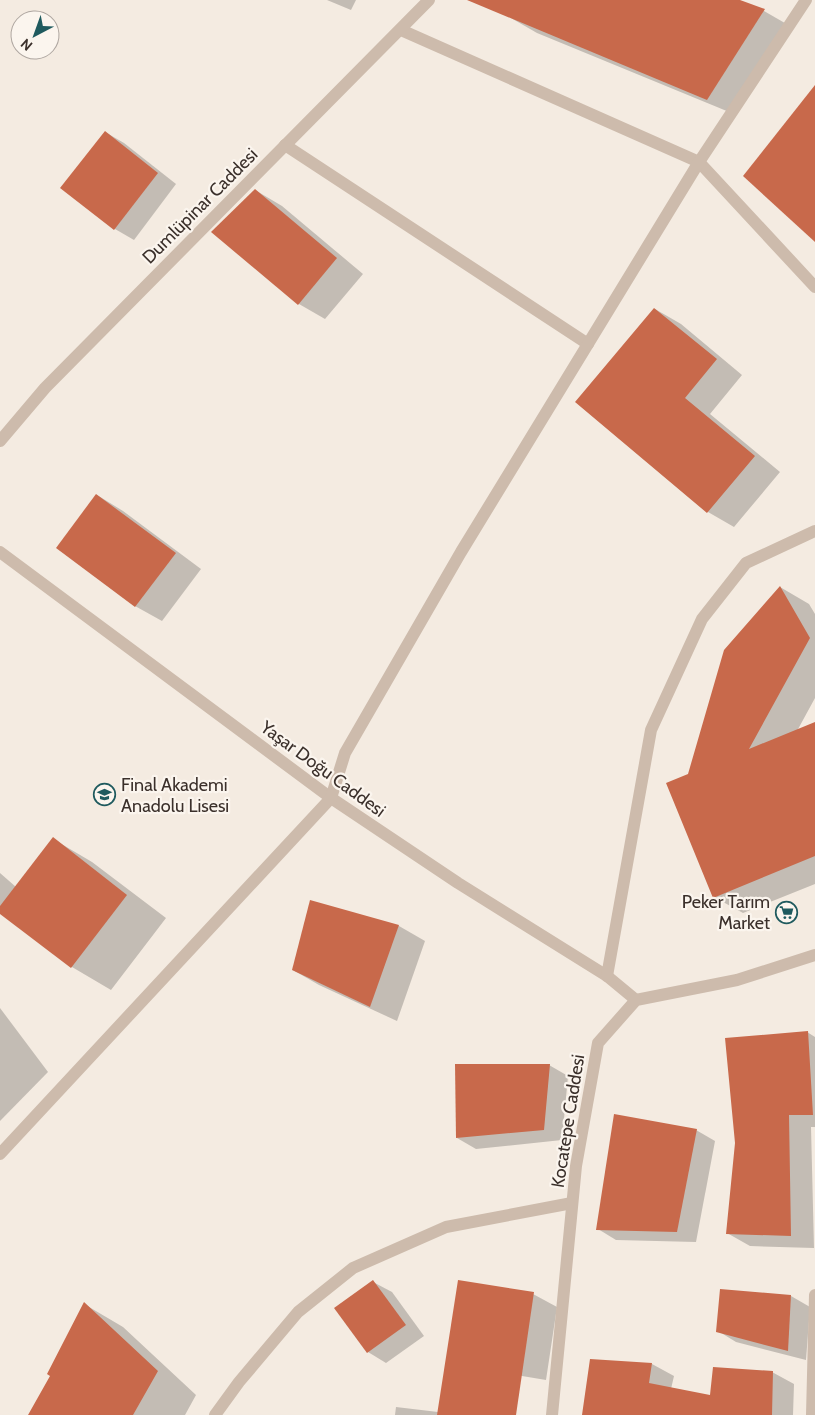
<svg xmlns="http://www.w3.org/2000/svg" width="815" height="1415" font-family="Cabin,sans-serif">
  <style>
    .shadow { fill: #0003 }
    .building { fill: #c8694b }
    .lines { fill: none; stroke-linecap: round; stroke-linejoin: round }
    .minor { stroke: #cdbbac; stroke-width: 12 }
    .labels { text-anchor: middle; stroke-width: 4.5; stroke-linejoin: round; paint-order: stroke }
    .street-label { font-size: 18px; fill: #3b302b; stroke: #fbf5ee }
    .poi-label { font-size: 18px; fill: #3b302b; stroke: #fbf5ee; text-anchor: start }
  </style>
  <rect width="100%" height="100%" fill="#f4ebe1"/>
  <g class="shadow">
    <path d="M 327,0 L 356,0 L 351,10 Z"/>
    <path d="M 530,0 L 737,0 L 764,11 L 790,26 L 734,114 L 537,33 L 511,18 Z"/>
    <path d="M 105,132 L 124,143 L 176,184 L 134,240 L 115,229 L 62,188 Z"/>
    <path d="M 255,190 L 282,206 L 363,274 L 325,319 L 299,304 L 213,232 Z"/>
    <path d="M 655,309 L 681,324 L 742,375 L 710,414 L 780,472 L 734,527 L 708,512 L 577,402 Z"/>
    <path d="M 97,495 L 123,511 L 201,569 L 162,621 L 135,606 Z"/>
    <path d="M 780,587 L 809,604 L 815,614 L 815,698 L 797,731 L 815,724 L 815,884 L 743,913 L 714,897 L 689,775 Z"/>
    <path d="M 53,839 L 92,862 L 166,918 L 111,990 L 72,967 L 0,913 L 0,873 L 16,887 Z"/>
    <path d="M 311,902 L 399,926 L 425,941 L 397,1021 L 319,985 L 293,970 Z"/>
    <path d="M 0,1008 L 48,1072 L 0,1121 Z"/>
    <path d="M 807,1032 L 815,1037 L 815,1127 L 811,1127 L 814,1248 L 750,1246 L 727,1233 L 736,1143 Z"/>
    <path d="M 549,1065 L 568,1076 L 562,1140 L 476,1149 L 457,1138 Z"/>
    <path d="M 696,1130 L 715,1141 L 696,1242 L 616,1240 L 598,1229 Z"/>
    <path d="M 373,1282 L 392,1292 L 424,1336 L 386,1363 L 368,1352 Z"/>
    <path d="M 533,1294 L 557,1307 L 546,1380 L 510,1374 L 505,1415 L 395,1415 L 396,1407 L 438,1412 Z"/>
    <path d="M 791,1296 L 810,1307 L 806,1360 L 736,1342 L 718,1331 Z"/>
    <path d="M 84,1304 L 123,1327 L 196,1395 L 185,1415 L 30,1415 L 51,1376 Z"/>
    <path d="M 591,1360 L 652,1364 L 674,1376 L 671,1389 L 711,1397 L 772,1372 L 794,1384 L 793,1415 L 584,1415 Z"/>
  </g>
  <g class="building">
    <path d="M 467,0 L 740,0 L 765,9 L 707,100 Z"/>
    <path d="M 815,85 L 815,242 L 743,176 Z"/>
    <path d="M 105,131 L 158,173 L 114,230 L 60,188 Z"/>
    <path d="M 255,189 L 337,258 L 298,305 L 211,232 Z"/>
    <path d="M 654,308 L 717,359 L 685,398 L 755,456 L 707,513 L 575,402 Z"/>
    <path d="M 96,494 L 176,553 L 135,607 L 56,548 Z"/>
    <path d="M 780,586 L 810,638 L 749,749 L 815,722 L 815,856 L 713,898 L 666,783 L 688,774 L 724,650 Z"/>
    <path d="M 53,837 L 127,895 L 71,968 L 0,914 L 0,906 Z"/>
    <path d="M 310,900 L 399,925 L 370,1007 L 292,970 Z"/>
    <path d="M 808,1031 L 813,1115 L 789,1115 L 791,1236 L 726,1234 L 735,1143 L 725,1038 Z"/>
    <path d="M 455,1064 L 550,1064 L 544,1130 L 456,1138 Z"/>
    <path d="M 614,1114 L 697,1129 L 677,1232 L 596,1230 Z"/>
    <path d="M 373,1280 L 406,1325 L 367,1353 L 334,1308 Z"/>
    <path d="M 458,1280 L 534,1292 L 516,1415 L 437,1415 Z"/>
    <path d="M 720,1289 L 791,1295 L 788,1351 L 716,1332 Z"/>
    <path d="M 84,1302 L 158,1371 L 133,1415 L 28,1415 L 50,1376 L 47,1374 Z"/>
    <path d="M 590,1359 L 652,1363 L 649,1383 L 710,1395 L 713,1367 L 773,1371 L 772,1415 L 582,1415 Z"/>
  </g>
  <g class="lines">
    <g class="minor">
      <path d="M 401,30 L 699,162 L 815,287"/>
      <path d="M 285,145 L 588,344"/>
      <path d="M 0,441 L 45,388 L 429,0"/>
      <path d="M 0,552 L 331,798 L 458,883 L 607,976 L 636,1000"/>
      <path d="M 607,976 L 651,730 L 702,619 L 746,563 L 815,531"/>
      <path d="M 0,1154 L 331,798 L 345,753 L 461,552 L 699,162 L 806,0"/>
      <path d="M 215,1415 L 239,1382 L 298,1312 L 353,1268 L 446,1227 L 572,1203"/>
      <path d="M 552,1415 L 576,1166 L 598,1043 L 636,1000 L 737,980 L 815,955"/>
      <path d="M 812,1415 L 815,1295"/>
    </g>
  </g>
  <defs>
    <symbol id="school-ring" viewBox="-11 -11 22 22"><circle r="9.5" fill="#fbf5ee" stroke="#1f5a5e" stroke-width="1.5"/><path d="M0-5L7-2L0 1L-7-2ZM-4 1L0 2.5L4 1V4Q0 6-4 4Z" fill="#1f5a5e"/></symbol>
    <symbol id="supermarket-ring" viewBox="-11 -11 22 22"><circle r="9.5" fill="#fbf5ee" stroke="#1f5a5e" stroke-width="1.5"/><path d="M-6-5.5h2.5l.6 2H6L4.5 2H-2.5L-4.4-4H-6ZM-1.5 3.2a1.3 1.3 0 1 0 .1 0ZM3 3.2a1.3 1.3 0 1 0 .1 0Z" fill="#1f5a5e"/></symbol>
  </defs>
  <g fill-rule="evenodd">
    <use href="#school-ring" x="92" y="782" width="25" height="25"/>
    <use href="#supermarket-ring" x="774" y="900" width="25" height="25"/>
  </g>
  <g class="labels">
    <g class="street-label">
      <text transform="translate(200 206) rotate(-45)" y="6">Dumlüpinar Caddesi</text>
      <text transform="translate(323 769) rotate(36)" y="6">Yaşar Doğu Caddesi</text>
      <text transform="translate(568 1121) rotate(-81)" y="6">Kocatepe Caddesi</text>
    </g>
    <g class="poi-label">
      <text x="121" y="791">Final Akademi<tspan x="121" dy="21">Anadolu Lisesi</tspan></text>
      <text x="770" y="908" text-anchor="end">Peker Tarım<tspan x="770" dy="21">Market</tspan></text>
    </g>
  </g>
  <g transform="translate(35 35) rotate(221)"><circle r="24" fill="#fbf5ee" stroke="#aea6a0"/>
  <path d="M0-4L9 19L0 12L-9 19Z" fill="#1f5a5e"/>
  <text y="-8" font-size="14" font-weight="bold" text-anchor="middle" fill="#3b302b">N</text>
  </g>
</svg>
